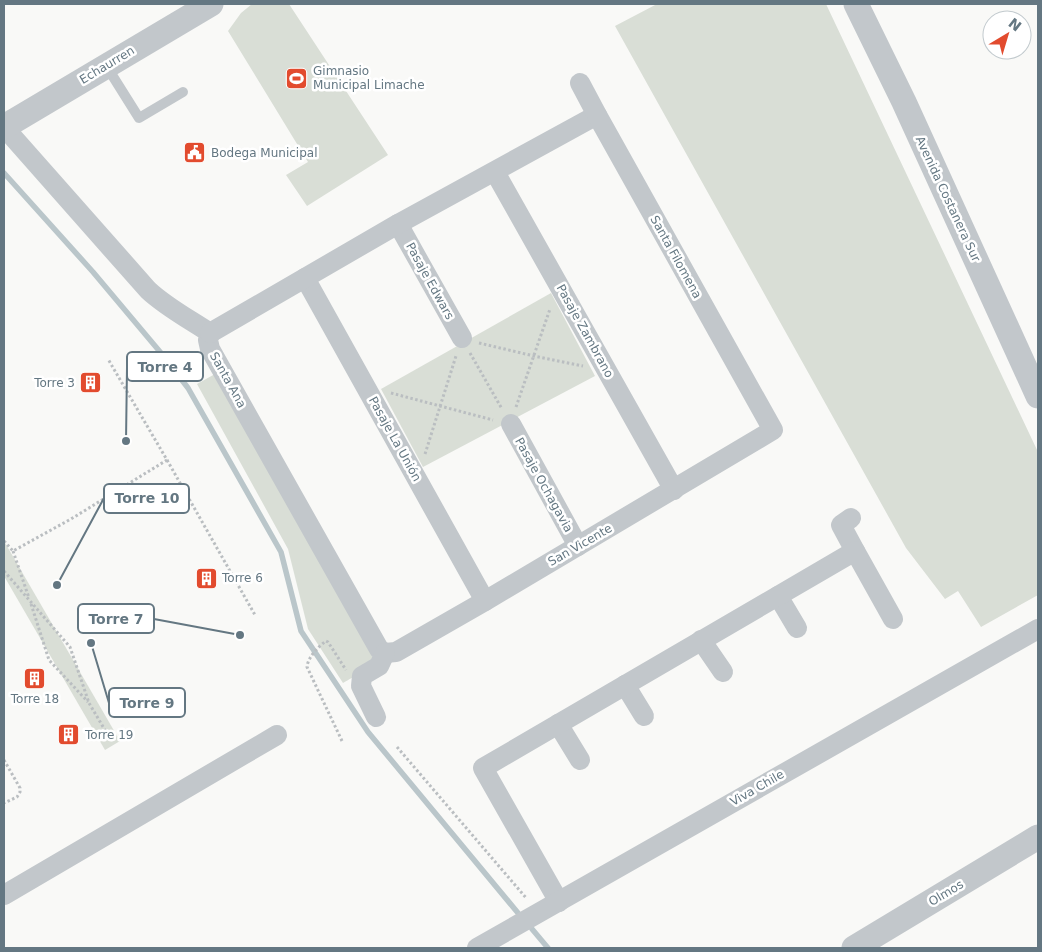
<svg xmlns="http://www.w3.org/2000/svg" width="1042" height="952" font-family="'DejaVu Sans',sans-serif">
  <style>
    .green { fill: #d9ded6 }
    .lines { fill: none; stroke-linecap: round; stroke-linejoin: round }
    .stream { stroke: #bac6ca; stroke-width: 5.5 }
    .path { stroke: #babec1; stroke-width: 3; stroke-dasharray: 2.5 2.5; stroke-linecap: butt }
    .service { stroke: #c2c7cb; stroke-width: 10 }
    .minor { stroke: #c2c7cb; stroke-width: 20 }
    .tertiary { stroke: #c2c7cb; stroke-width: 25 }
    .labels { text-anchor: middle; stroke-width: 5; stroke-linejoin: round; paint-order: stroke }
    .street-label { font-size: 12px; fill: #647782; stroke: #fff }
    .poi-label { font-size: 12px; fill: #647782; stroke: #fff; text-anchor: start }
    .leader { fill: none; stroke: #647782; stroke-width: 2 }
    .callout-dot { fill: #647782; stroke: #fff; stroke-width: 2 }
    .callout { fill: #fff; stroke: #647782; stroke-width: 2 }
    .callout-label { font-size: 14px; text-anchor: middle; font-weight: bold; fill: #647782 }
  </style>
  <rect width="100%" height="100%" fill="#f9f9f7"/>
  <g class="green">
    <path d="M 252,4 L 289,4 L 388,155 L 307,206 L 286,175 L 308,162 L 228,31 L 241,13 Z"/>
    <path d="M 657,4 L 826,4 L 1038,452 L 1038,595 L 981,627 L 958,591 L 945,599 L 906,548 L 615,26 Z"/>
    <path d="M 551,293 L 595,376 L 423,467 L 381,389 Z"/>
    <path d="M 215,374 L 373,655 C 373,670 354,676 343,683 L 308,629 L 288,549 L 197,384 Z"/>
    <path d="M 4,541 L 120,741 L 105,750 L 4,576 Z"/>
  </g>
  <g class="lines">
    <g class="stream">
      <path d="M 4,173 L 93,272 L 161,353 L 188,388 L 281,552 L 301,631 L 368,732 L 518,913"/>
      <path d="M 532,929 L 548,948"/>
    </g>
    <g class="path">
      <path d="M 479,343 L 534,356 L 583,366"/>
      <path d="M 470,353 L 502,409"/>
      <path d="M 391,393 L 493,420"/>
      <path d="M 516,407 L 550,309"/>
      <path d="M 425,454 L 456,356"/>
      <path d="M 167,460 L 255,615"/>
      <path d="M 4,541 L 13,551 L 71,519 L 167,460 L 108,359"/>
      <path d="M 13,551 L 29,598"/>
      <path d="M 4,571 L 70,647 L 89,703 L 112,742"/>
      <path d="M 31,604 L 49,660 L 88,702"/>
      <path d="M 342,741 L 307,667 C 308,657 318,647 326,641 L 328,642 L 346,670"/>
      <path d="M 397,747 L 527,899"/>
      <path d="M 4,760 L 20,788 L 20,792 L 17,797 L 4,803"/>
    </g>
    <path class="service" d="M 107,67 L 139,118 L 183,92"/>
    <g class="minor">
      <path d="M 4,127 L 148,290 C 166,307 189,319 210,333 L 208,340 L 210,349 L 379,649 L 385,653"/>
      <path d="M 495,172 L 674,490"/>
      <path d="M 398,224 L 462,338"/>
      <path d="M 305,278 L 485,601"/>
      <path d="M 210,333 L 398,224 L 597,115"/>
      <path d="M 511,424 L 578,546"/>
      <path d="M 851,518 L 841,525 L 855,551"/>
      <path d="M 778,596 L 797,628"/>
      <path d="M 701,640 L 723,672"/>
      <path d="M 385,653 L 396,652 L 485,601 L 773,430 L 597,115 L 580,83"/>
      <path d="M 625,685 L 644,716"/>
      <path d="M 376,717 L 361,686 L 362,676 L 379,666 L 385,653"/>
      <path d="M 558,724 L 580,760"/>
      <path d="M 4,895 L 277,735"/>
      <path d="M 559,902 L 483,768 L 855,551 L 893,619"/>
      <path d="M 477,948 L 985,659 L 1038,629"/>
    </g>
    <g class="tertiary">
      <path d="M 856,4 L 904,102 L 1038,396"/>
      <path d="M 4,127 L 211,4"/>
      <path d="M 854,948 L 1038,837"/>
    </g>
  </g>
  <defs>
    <symbol id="stadium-square" viewBox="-11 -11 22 22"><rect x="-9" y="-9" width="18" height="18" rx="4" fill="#e24b2e" stroke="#fff"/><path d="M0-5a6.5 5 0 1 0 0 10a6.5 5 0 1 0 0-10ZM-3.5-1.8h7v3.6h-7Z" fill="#fff"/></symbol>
    <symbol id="civic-square" viewBox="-11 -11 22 22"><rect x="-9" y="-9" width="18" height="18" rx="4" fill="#e24b2e" stroke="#fff"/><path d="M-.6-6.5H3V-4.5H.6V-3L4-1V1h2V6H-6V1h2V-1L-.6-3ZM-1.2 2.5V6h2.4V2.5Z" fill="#fff"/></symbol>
    <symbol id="building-square" viewBox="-11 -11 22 22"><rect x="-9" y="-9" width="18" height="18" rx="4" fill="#e24b2e" stroke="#fff"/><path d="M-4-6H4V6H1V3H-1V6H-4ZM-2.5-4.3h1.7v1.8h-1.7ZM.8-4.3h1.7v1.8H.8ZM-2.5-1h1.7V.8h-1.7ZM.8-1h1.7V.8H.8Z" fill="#fff"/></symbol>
  </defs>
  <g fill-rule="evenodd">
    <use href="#stadium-square" x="284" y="66" width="25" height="25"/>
    <use href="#civic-square" x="182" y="140" width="25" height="25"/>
    <use href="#building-square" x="78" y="370" width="25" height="25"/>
    <use href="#building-square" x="194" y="566" width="25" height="25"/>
    <use href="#building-square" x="22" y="666" width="25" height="25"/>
    <use href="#building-square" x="56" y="722" width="25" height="25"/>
  </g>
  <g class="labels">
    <g class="street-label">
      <text transform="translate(107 65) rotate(-31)" y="4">Echaurren</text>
      <text transform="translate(948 199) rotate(65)" y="4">Avenida Costanera Sur</text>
      <text transform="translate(676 257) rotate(61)" y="4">Santa Filomena</text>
      <text transform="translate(430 281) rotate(61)" y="4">Pasaje Edwars</text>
      <text transform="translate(585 331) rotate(61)" y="4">Pasaje Zambrano</text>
      <text transform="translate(228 380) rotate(61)" y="4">Santa Ana</text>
      <text transform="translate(395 439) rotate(61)" y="4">Pasaje La Unión</text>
      <text transform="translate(544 485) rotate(61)" y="4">Pasaje Ochagavia</text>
      <text transform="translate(580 545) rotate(-30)" y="4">San Vicente</text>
      <text transform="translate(757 788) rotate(-30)" y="4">Viva Chile</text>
      <text transform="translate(946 893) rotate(-31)" y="4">Olmos</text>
    </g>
    <g class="poi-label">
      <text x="313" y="75">Gimnasio<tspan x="313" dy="14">Municipal Limache</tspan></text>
      <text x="211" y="157">Bodega Municipal</text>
      <text x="75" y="387" text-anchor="end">Torre 3</text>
      <text x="222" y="582">Torre 6</text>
      <text x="35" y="703" text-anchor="middle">Torre 18</text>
      <text x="85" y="739">Torre 19</text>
    </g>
  </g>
  <path class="leader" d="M126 441L127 367M57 585L104 498M240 635L154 619M91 643L109 703"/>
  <g class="callout-dot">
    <circle cx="126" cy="441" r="5"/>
    <circle cx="57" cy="585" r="5"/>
    <circle cx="240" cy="635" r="5"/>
    <circle cx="91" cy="643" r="5"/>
  </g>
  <g class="callout">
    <rect x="127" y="352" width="76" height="29" rx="5"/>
    <rect x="104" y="484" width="85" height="29" rx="5"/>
    <rect x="78" y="604" width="76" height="29" rx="5"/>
    <rect x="109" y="688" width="76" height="29" rx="5"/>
  </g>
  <g class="callout-label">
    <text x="165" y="372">Torre 4</text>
    <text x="147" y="503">Torre 10</text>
    <text x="116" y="624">Torre 7</text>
    <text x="147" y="708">Torre 9</text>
  </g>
  <rect width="1042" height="952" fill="none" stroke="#647782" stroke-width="10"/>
  <g transform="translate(1007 35) rotate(38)"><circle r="24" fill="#ffffff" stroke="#c1c9cd"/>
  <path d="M0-4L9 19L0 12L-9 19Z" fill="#e24b2e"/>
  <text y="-8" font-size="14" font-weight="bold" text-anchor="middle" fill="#647782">N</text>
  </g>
</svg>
